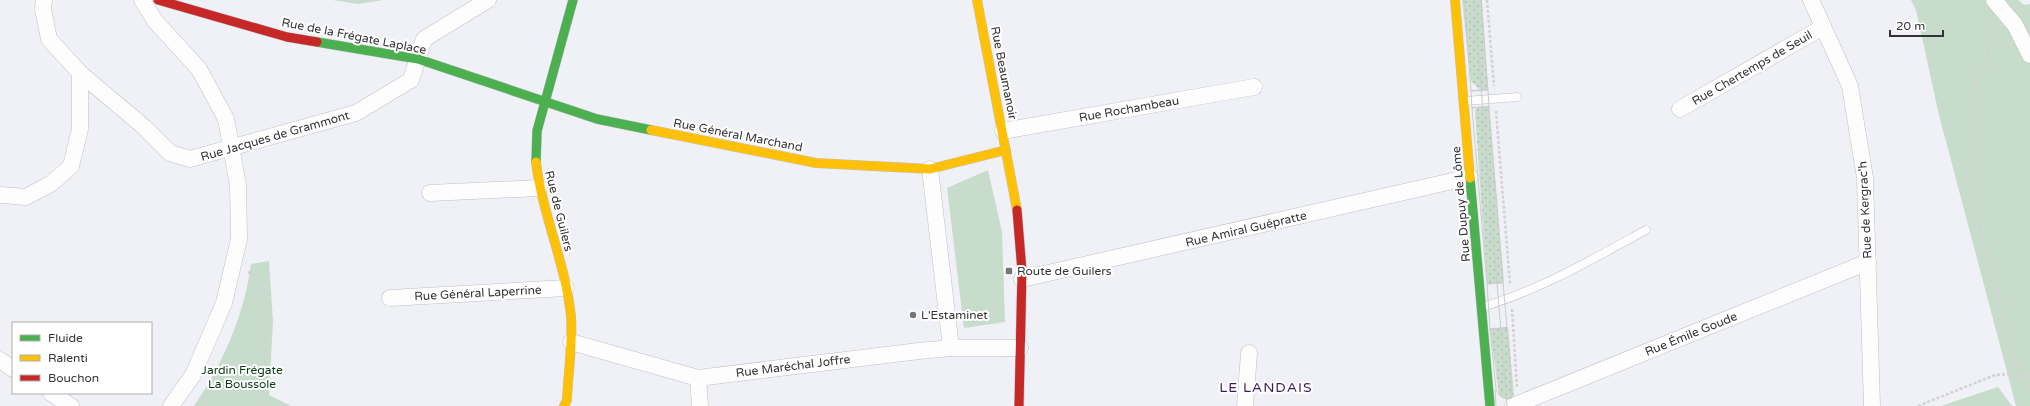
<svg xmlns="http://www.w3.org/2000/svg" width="2030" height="406" font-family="'Varela Round',sans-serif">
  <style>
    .grass { fill: url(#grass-dots) }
    .park { fill: #c7dccb }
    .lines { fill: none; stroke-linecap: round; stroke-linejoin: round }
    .lane-casing { stroke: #bfc0c4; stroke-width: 9 }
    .street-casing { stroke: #bfc0c4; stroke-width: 17 }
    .fast-casing { stroke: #bfc0c4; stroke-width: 10 }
    .slow-casing { stroke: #bfc0c4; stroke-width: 10 }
    .jam-casing { stroke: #bfc0c4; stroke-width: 10 }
    .path { stroke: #d2d2d3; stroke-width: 2.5; stroke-dasharray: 3 2; stroke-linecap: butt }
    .lane { stroke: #fdfdfe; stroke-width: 8 }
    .street { stroke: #fdfdfe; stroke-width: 16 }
    .fast { stroke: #4caf50; stroke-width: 9 }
    .slow { stroke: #ffc107; stroke-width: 9 }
    .jam { stroke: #c62828; stroke-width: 9 }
    .tram { stroke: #ccccce; stroke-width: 1 }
    .poi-dot { fill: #76767a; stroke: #fff; stroke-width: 1.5 }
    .labels { text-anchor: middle; stroke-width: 4; stroke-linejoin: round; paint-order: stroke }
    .street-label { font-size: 12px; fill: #343438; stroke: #fff }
    .poi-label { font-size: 12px; fill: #343438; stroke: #fff; text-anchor: start }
    .park-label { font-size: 12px; fill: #0d3a16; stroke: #fff }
    .quarter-label { font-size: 14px; letter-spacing: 1px; fill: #3b1d55; stroke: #fff }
  </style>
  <defs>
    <pattern id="grass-dots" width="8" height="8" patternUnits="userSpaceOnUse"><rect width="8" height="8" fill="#c7dccb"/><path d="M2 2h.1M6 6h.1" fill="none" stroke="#acbdaf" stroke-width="1.8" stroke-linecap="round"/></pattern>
  </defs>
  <rect width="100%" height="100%" fill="#f0f1f6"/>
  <g class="grass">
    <path d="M 1462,0 L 1482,0 L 1488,90 L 1479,89 L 1471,81 Z"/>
    <path d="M 1489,107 L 1504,282 L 1487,284 L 1475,111 L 1477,108 Z"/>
    <path d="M 1508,327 L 1514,395 L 1512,398 L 1506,399 L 1499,395 L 1490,329 Z"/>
  </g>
  <g class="park">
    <path d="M 333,0 L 383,0 L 358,4 Z"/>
    <path d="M 1911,0 L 2018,0 L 2024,5 L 2030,4 L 2030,406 L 2016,406 L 1939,115 L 1916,10 Z"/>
    <path d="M 988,170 L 1002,232 L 1005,322 L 964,328 L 947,188 Z"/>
    <path d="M 269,261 L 273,321 L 269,395 L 291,406 L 194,406 C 222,366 245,313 251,264 Z"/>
    <path d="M 1998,387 L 2012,406 L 1941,406 Z"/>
  </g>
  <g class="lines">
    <defs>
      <g id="lane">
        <path d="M 1465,101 L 1517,97"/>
        <path d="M 1482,307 C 1540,290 1593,259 1646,230"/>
      </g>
      <g id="street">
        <path d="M 44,0 L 43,9 L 49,39 L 80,73 L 144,127 L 170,153 L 190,159 L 356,113 L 411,80 L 424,39 L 488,0"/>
        <path d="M 142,0 L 155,21 L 199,69 L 226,119 L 238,185 L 239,239 L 224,303 L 193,375 L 171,406"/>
        <path d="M 1811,0 L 1850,86 L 1865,178 L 1872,406"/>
        <path d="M 1994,0 L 2015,25 L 2030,55"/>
        <path d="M 1680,109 L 1823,27"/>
        <path d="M 1003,131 L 1254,87"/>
        <path d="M 930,169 L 951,348"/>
        <path d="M 430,193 L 539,188"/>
        <path d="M 0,195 L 26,197 L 52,183 L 71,166 L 80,129 L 80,73"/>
        <path d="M 1022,279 L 1470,177"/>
        <path d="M 390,298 L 566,288"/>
        <path d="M 571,342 L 698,378 L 919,351 L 951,348 L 1020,348"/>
        <path d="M 0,360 L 13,369"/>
        <path d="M 698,378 L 700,406"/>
        <path d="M 51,393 L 71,406"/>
        <path d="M 1245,406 L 1249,353"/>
        <path d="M 1513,406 L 1868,262"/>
      </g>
      <g id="fast">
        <path d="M 317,42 L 418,59 L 597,119 L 651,130"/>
        <path d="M 536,162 L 537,131 L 573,0"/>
        <path d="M 1470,178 L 1490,406"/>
      </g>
      <g id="slow">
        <path d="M 977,0 L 1017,210"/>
        <path d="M 1455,0 L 1470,178"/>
        <path d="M 651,130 L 816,163 L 930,169 L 1006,150"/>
        <path d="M 536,162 C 542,214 566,264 571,317 C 573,342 568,374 567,400 L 564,406"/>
      </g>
      <g id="jam">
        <path d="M 158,0 L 287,37 L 317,42"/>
        <path d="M 1017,210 L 1022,271 L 1019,406"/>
      </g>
    </defs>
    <use href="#lane" class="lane-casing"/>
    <use href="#street" class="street-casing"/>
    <use href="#fast" class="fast-casing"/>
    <use href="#slow" class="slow-casing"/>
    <use href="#jam" class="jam-casing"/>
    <g class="path">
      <path d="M 1487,0 L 1494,86"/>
      <path d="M 1991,23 L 1988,57 L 1976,83 L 1972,149 L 1981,235 L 2019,372 L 2030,391"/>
      <path d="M 1496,111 L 1510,284"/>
      <path d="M 248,272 C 282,287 259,376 263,406"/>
      <path d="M 1512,309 L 1517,388"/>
      <path d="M 1918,406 L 1995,375 L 2030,373"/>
    </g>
    <use href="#lane" class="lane"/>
    <use href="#street" class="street"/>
    <use href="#fast" class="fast"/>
    <use href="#slow" class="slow"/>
    <use href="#jam" class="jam"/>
    <g class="tram">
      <path d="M 1464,0 L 1471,91 L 1488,90 L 1481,0"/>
      <path d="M 1474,0 L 1507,406"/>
      <path d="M 1488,90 L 1489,107 L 1472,108 L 1471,91 Z"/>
      <path d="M 1489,107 L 1503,283 L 1487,284 L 1472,108 Z"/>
      <path d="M 1503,283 L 1507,328 L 1490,329 L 1487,284 Z"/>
      <path d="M 1507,328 L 1512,398 C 1504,400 1499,397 1496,389 L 1490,329 Z"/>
      <path d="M 1495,390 L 1496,406"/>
    </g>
  </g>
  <g class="poi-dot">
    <rect x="1005" y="267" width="8" height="8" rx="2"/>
    <circle cx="913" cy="315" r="4"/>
  </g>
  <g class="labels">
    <g class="street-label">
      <text transform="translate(354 36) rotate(11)" y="4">Rue de la Frégate Laplace</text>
      <text transform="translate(1752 68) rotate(-30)" y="4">Rue Chertemps de Seuil</text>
      <text transform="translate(1004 73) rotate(79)" y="4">Rue Beaumanoir</text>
      <text transform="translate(1129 109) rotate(-10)" y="4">Rue Rochambeau</text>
      <text transform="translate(738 135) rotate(11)" y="4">Rue Général Marchand</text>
      <text transform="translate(275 136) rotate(-16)" y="4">Rue Jacques de Grammont</text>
      <text transform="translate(1461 204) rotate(-95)" y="4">Rue Dupuy de Lôme</text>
      <text transform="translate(1865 210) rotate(-93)" y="4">Rue de Kergrac'h</text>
      <text transform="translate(559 211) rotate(76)" y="4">Rue de Guilers</text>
      <text transform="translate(1246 229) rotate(-13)" y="4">Rue Amiral Guépratte</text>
      <text transform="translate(478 293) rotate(-3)" y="4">Rue Général Laperrine</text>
      <text transform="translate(1691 334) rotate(-22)" y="4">Rue Émile Goude</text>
      <text transform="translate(793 366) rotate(-7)" y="4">Rue Maréchal Joffre</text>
    </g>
    <g class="poi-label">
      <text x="1017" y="275">Route de Guilers</text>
      <text x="921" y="319">L'Estaminet</text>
    </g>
    <g class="park-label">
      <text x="242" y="374">Jardin Frégate<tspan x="242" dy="14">La Boussole</tspan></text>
    </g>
    <g class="quarter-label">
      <text x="1266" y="392">LE LANDAIS</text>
    </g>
  </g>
  <rect x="12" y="322" width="140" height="72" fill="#ffffff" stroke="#aeaeaf"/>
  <rect x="20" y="335" width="20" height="6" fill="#4caf50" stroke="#aeaeaf"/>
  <text x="48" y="342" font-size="12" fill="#343438">Fluide</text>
  <rect x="20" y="355" width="20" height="6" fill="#ffc107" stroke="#aeaeaf"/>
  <text x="48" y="362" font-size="12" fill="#343438">Ralenti</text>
  <rect x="20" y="375" width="20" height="6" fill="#c62828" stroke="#aeaeaf"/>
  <text x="48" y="382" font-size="12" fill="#343438">Bouchon</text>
  <path d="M1890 30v6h53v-6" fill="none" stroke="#343438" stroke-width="2"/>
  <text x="1896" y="30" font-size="12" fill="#343438" stroke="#ffffff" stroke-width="3" paint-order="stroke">20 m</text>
</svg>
